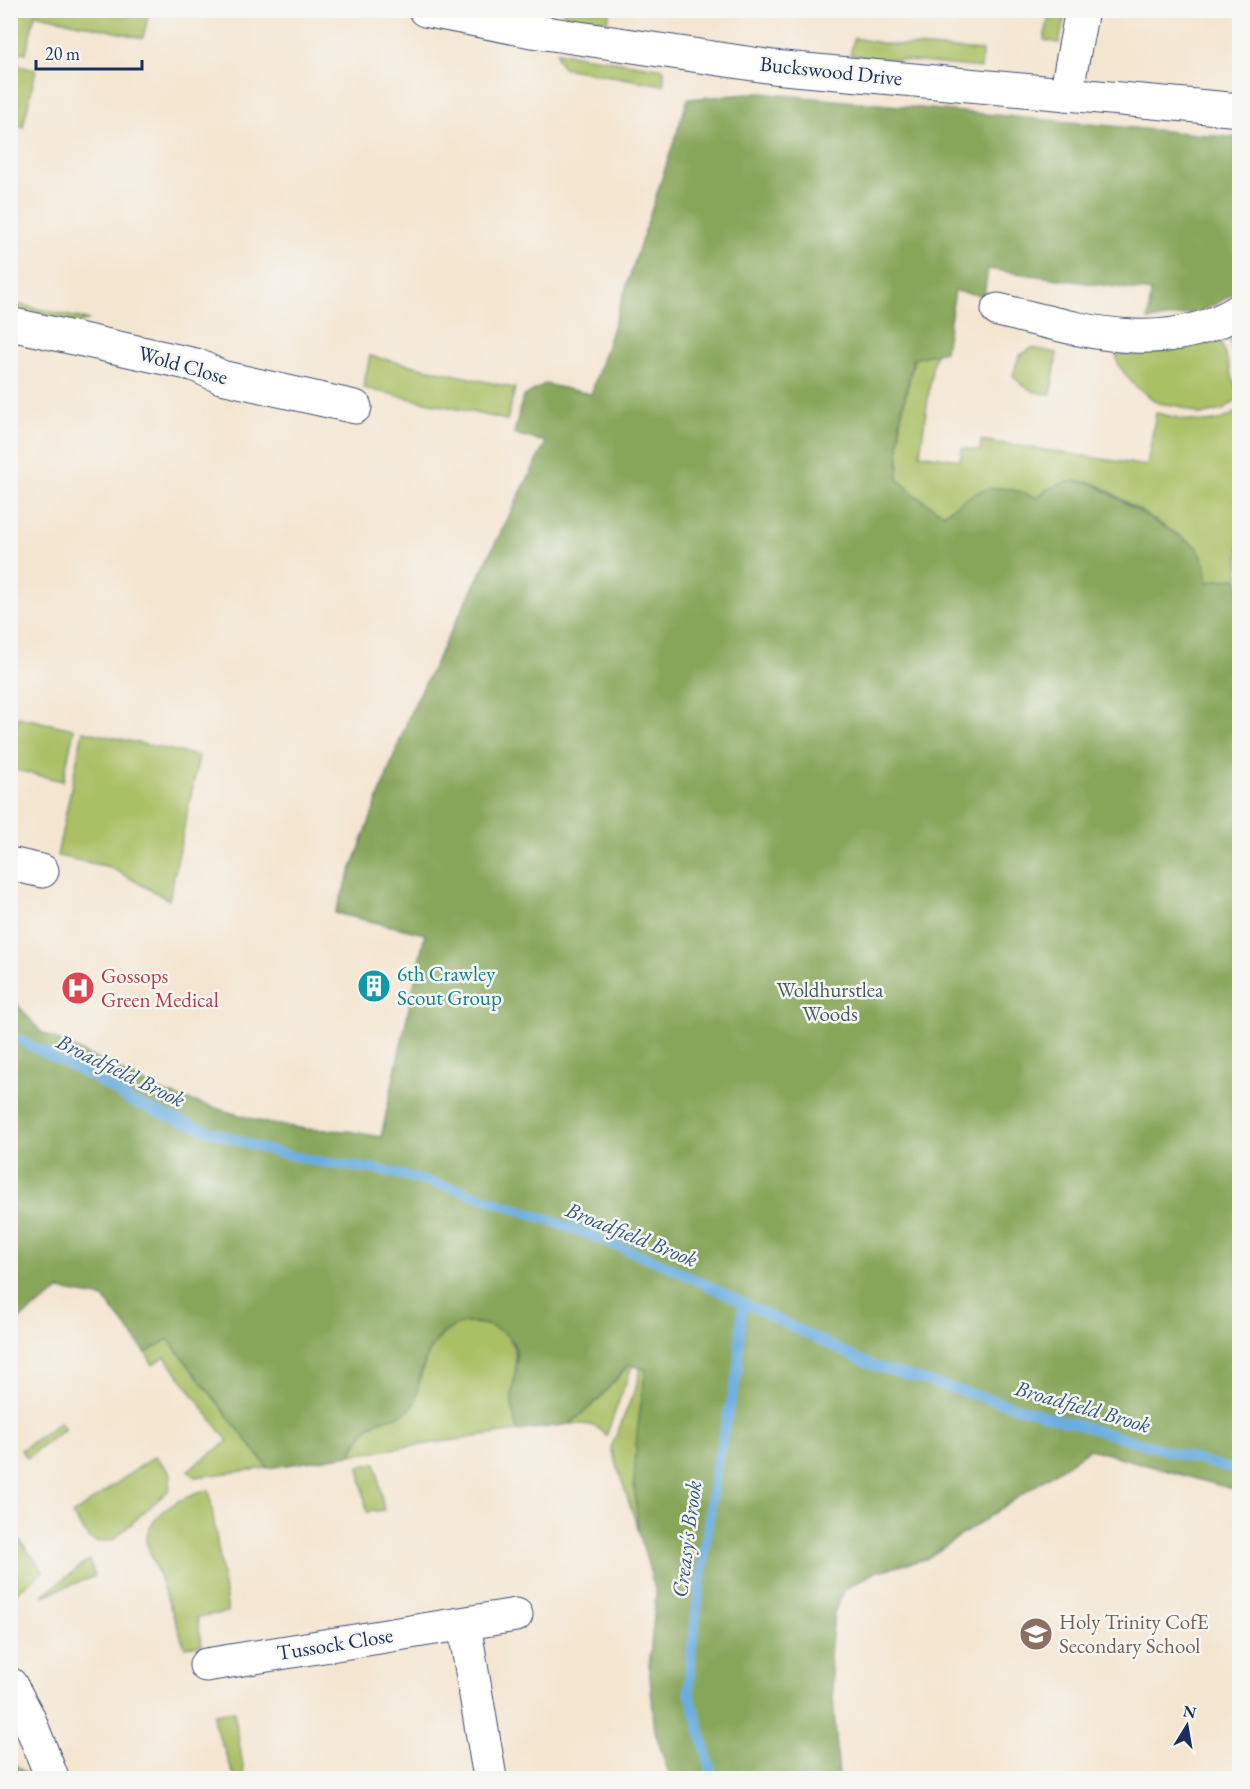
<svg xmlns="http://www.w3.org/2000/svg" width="1250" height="1789" font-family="'EB Garamond',serif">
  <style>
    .green { fill: #aac065; stroke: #627862; stroke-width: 1.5 }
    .forest { fill: #87a65a; stroke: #516a5c; stroke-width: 1.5 }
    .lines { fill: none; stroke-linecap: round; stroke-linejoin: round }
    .stream { stroke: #6bade0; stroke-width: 10 }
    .minor-casing { stroke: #3c4a6f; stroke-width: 35 }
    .tertiary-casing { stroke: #3c4a6f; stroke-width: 35 }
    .minor { stroke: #fff; stroke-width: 33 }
    .tertiary { stroke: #fff; stroke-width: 33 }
    .labels { text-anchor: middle; stroke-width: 5; stroke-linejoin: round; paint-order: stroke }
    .street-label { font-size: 21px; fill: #1b2f5e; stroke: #f6f6f2 }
    .culture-label { font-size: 21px; fill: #0d838f; stroke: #f6f6f2; text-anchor: start }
    .health-label { font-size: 21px; fill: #be3a42; stroke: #f6f6f2; text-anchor: start }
    .park-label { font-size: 21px; fill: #465a60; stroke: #f6f6f2 }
    .education-label { font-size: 21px; fill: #785e54; stroke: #f6f6f2; text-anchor: start }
    .water-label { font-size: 22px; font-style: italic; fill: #335585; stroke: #f6f6f2 }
  </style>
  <rect width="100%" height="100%" fill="#f6f6f2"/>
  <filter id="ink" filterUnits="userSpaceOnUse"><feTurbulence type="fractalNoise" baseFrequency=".0167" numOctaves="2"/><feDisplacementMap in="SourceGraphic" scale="12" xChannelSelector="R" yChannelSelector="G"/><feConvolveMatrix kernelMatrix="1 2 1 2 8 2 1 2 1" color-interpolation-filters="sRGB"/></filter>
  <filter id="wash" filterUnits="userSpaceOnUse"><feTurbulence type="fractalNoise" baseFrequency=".008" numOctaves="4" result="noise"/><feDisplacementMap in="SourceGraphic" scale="24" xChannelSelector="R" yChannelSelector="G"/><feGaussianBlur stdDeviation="1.35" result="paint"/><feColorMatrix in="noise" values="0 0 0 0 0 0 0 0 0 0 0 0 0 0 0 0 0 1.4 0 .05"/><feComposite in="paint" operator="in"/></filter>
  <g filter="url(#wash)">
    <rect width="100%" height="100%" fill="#f4e5d0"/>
    <g class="green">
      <path d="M 10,11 L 11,10 L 149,11 L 143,38 L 35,14 L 26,53 L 11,50 Z"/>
      <path d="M 563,11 L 563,10 L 611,11 L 607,22 L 565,16 Z"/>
      <path d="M 1050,11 L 1066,11 L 1059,43 L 1044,40 Z"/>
      <path d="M 854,38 L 886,44 L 982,51 L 981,68 L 850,55 Z"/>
      <path d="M 557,52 L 664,69 L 664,85 L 563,68 L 557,58 Z"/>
      <path d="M 11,64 L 36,70 L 23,127 L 11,124 Z"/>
      <path d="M 11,303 L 88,320 L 70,327 L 11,314 Z"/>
      <path d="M 1239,330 L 1239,370 L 1228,337 Z"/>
      <path d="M 1220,339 L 1239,398 L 1223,410 L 1201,415 L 1179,406 L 1158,403 L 1134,385 L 1119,366 L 1116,355 L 1178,350 Z"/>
      <path d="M 1032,348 L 1057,353 L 1051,394 C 1036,395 1022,387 1013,375 L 1019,356 Z"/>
      <path d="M 937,352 L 933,363 L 920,454 L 960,460 L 962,448 L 980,451 L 981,440 L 1147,466 L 1156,413 C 1186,419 1212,431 1239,410 L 1239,580 L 1233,578 L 1207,582 L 1206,566 L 1197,547 L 1104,488 L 1093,483 L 1047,489 L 1037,498 C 997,480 977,487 944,514 L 916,496 L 898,480 L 900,421 L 914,359 Z"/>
      <path d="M 370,356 L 515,388 L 507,420 L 363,388 Z"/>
      <path d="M 18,717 L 74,729 L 63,781 L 11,769 L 11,752 Z"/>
      <path d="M 83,731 L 199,756 L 169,900 L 110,867 L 57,856 Z"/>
      <path d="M 461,1323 C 546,1321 502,1381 518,1431 L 350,1455 L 367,1428 L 414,1404 C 421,1373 427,1334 461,1323 Z"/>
      <path d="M 168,1338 L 268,1468 L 195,1477 L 188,1470 L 228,1441 L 165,1357 L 153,1365 L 146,1353 Z"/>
      <path d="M 629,1365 L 632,1366 L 606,1436 C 598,1423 584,1424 570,1424 L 597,1401 Z"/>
      <path d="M 640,1368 L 646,1369 C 638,1423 633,1474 638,1529 L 611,1448 L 638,1382 Z"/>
      <path d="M 60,1422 L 65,1429 L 27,1458 L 21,1450 Z"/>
      <path d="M 155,1456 L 171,1474 L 169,1490 L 113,1540 L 96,1542 L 89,1538 L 72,1515 Z"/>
      <path d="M 376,1463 L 384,1510 L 367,1512 L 359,1466 Z"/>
      <path d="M 209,1490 L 228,1612 L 197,1617 L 202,1645 L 185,1647 L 146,1541 C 151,1511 183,1496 209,1490 Z"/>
      <path d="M 10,1527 L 43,1571 L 11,1597 L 10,1597 Z"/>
      <path d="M 89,1560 L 95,1576 L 42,1596 Z"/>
      <path d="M 234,1711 L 245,1778 L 235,1778 L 214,1723 L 214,1714 Z"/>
      <path d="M 11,1761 L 31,1778 L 11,1778 Z"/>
    </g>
    <path class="forest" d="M 760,93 L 1239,138 L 1239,288 C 1213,312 1182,317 1148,320 L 1151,292 L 988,269 L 984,296 L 955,291 L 945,351 L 913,359 L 900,421 L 898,479 L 916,496 L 944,514 C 977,487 997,480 1037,498 C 1053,483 1071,478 1093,483 L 1197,547 L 1206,566 L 1207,582 L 1233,578 L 1239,580 L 1239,1491 L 1090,1449 L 926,1559 L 875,1572 L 845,1589 L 834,1613 L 830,1656 L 839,1778 L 670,1778 L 655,1731 L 649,1667 L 656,1593 L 638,1529 L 634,1482 L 637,1432 L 646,1369 L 628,1365 L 597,1401 L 570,1424 L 518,1431 C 514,1419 511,1408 512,1395 C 513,1380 519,1365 516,1350 C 513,1338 501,1330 490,1326 C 451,1312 429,1343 420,1376 C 418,1384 418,1395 414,1403 C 407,1419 387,1416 375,1423 C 362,1430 356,1443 350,1455 L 268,1468 L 168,1339 L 146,1353 L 104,1298 L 60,1290 L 11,1325 L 11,997 L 41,1032 L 165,1093 L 266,1123 L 306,1129 L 348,1131 L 381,1137 L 425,934 L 335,913 L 411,711 L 546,442 L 514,434 L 523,397 L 545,384 L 591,394 L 688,99 Z"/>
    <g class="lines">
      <g class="stream">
        <path d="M 10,1035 L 94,1078 L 132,1102 L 180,1121 L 264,1149 L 314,1161 L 385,1171 L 456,1189 L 555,1222 L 661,1263 L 871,1365 L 1240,1472"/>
        <path d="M 713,1778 L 689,1692 L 690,1662 L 715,1472 L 738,1369 L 742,1303"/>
      </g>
    </g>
  </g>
  <g filter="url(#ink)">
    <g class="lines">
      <defs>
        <g id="minor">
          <path d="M 1066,94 L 1082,10"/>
          <path d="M 998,310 C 1078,329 1164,358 1240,310"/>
          <path d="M 10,324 L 196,365 L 221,377 L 355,407"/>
          <path d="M 10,864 L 42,871"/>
          <path d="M 464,1624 L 490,1778"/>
          <path d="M 206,1665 L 516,1615"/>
        </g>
        <g id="tertiary">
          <path d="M 425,10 L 532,31 L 773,67 L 1240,110"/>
          <path d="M 10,1684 L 28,1717 L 52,1778"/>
        </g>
      </defs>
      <use href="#minor" class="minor-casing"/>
      <use href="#tertiary" class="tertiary-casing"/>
      <use href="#minor" class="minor"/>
      <use href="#tertiary" class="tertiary"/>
    </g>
  </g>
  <defs>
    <symbol id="building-disc" viewBox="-11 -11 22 22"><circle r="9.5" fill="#0f9aa8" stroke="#f6f6f2"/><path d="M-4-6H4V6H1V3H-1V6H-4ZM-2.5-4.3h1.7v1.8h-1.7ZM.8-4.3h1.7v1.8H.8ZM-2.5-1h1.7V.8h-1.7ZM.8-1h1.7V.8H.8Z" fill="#fff"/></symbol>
    <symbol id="hospital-disc" viewBox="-11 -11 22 22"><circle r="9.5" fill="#e0444e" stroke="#f6f6f2"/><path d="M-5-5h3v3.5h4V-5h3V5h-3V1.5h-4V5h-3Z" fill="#fff"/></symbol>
    <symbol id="school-disc" viewBox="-11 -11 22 22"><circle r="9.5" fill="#8d6e63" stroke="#f6f6f2"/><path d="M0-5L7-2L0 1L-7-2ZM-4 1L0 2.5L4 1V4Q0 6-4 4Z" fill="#fff"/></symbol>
  </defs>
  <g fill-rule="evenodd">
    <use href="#building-disc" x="355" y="967" width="38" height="38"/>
    <use href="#hospital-disc" x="59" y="969" width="38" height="38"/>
    <use href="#school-disc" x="1017" y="1615" width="38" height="38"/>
  </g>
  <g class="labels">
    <g class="street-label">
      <text transform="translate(831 71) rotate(6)" y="7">Buckswood Drive</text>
      <text transform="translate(183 365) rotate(16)" y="7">Wold Close</text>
      <text transform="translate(335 1644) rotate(-9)" y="7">Tussock Close</text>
    </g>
    <g class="culture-label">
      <text x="397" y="981">6th Crawley<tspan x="397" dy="24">Scout Group</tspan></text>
    </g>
    <g class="health-label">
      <text x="101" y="983">Gossops<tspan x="101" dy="24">Green Medical</tspan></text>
    </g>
    <g class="park-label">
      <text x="830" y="997">Woldhurstlea<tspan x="830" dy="24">Woods</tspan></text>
    </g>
    <g class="education-label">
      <text x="1059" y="1629">Holy Trinity CofE<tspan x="1059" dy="24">Secondary School</tspan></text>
    </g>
    <g class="water-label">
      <text transform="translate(121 1070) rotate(26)" y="8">Broadfield Brook</text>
      <text transform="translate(632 1234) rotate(22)" y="8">Broadfield Brook</text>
      <text transform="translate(1083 1406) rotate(16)" y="8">Broadfield Brook</text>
      <text transform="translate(686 1539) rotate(-83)" y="8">Creasy's Brook</text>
    </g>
  </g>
  <rect width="1250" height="1789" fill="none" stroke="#f6f6f2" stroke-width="36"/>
  <g transform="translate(1187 1726) rotate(11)" stroke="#f6f6f2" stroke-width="4.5" paint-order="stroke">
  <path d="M0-4.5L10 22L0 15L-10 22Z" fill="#1b2f5e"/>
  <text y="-9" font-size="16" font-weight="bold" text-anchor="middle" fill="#1b2f5e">N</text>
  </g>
  <path d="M36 60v9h106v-9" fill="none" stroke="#1b2f5e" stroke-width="3"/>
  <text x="45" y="60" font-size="18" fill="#1b2f5e" stroke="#f6f6f2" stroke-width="4.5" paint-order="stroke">20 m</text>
</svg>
